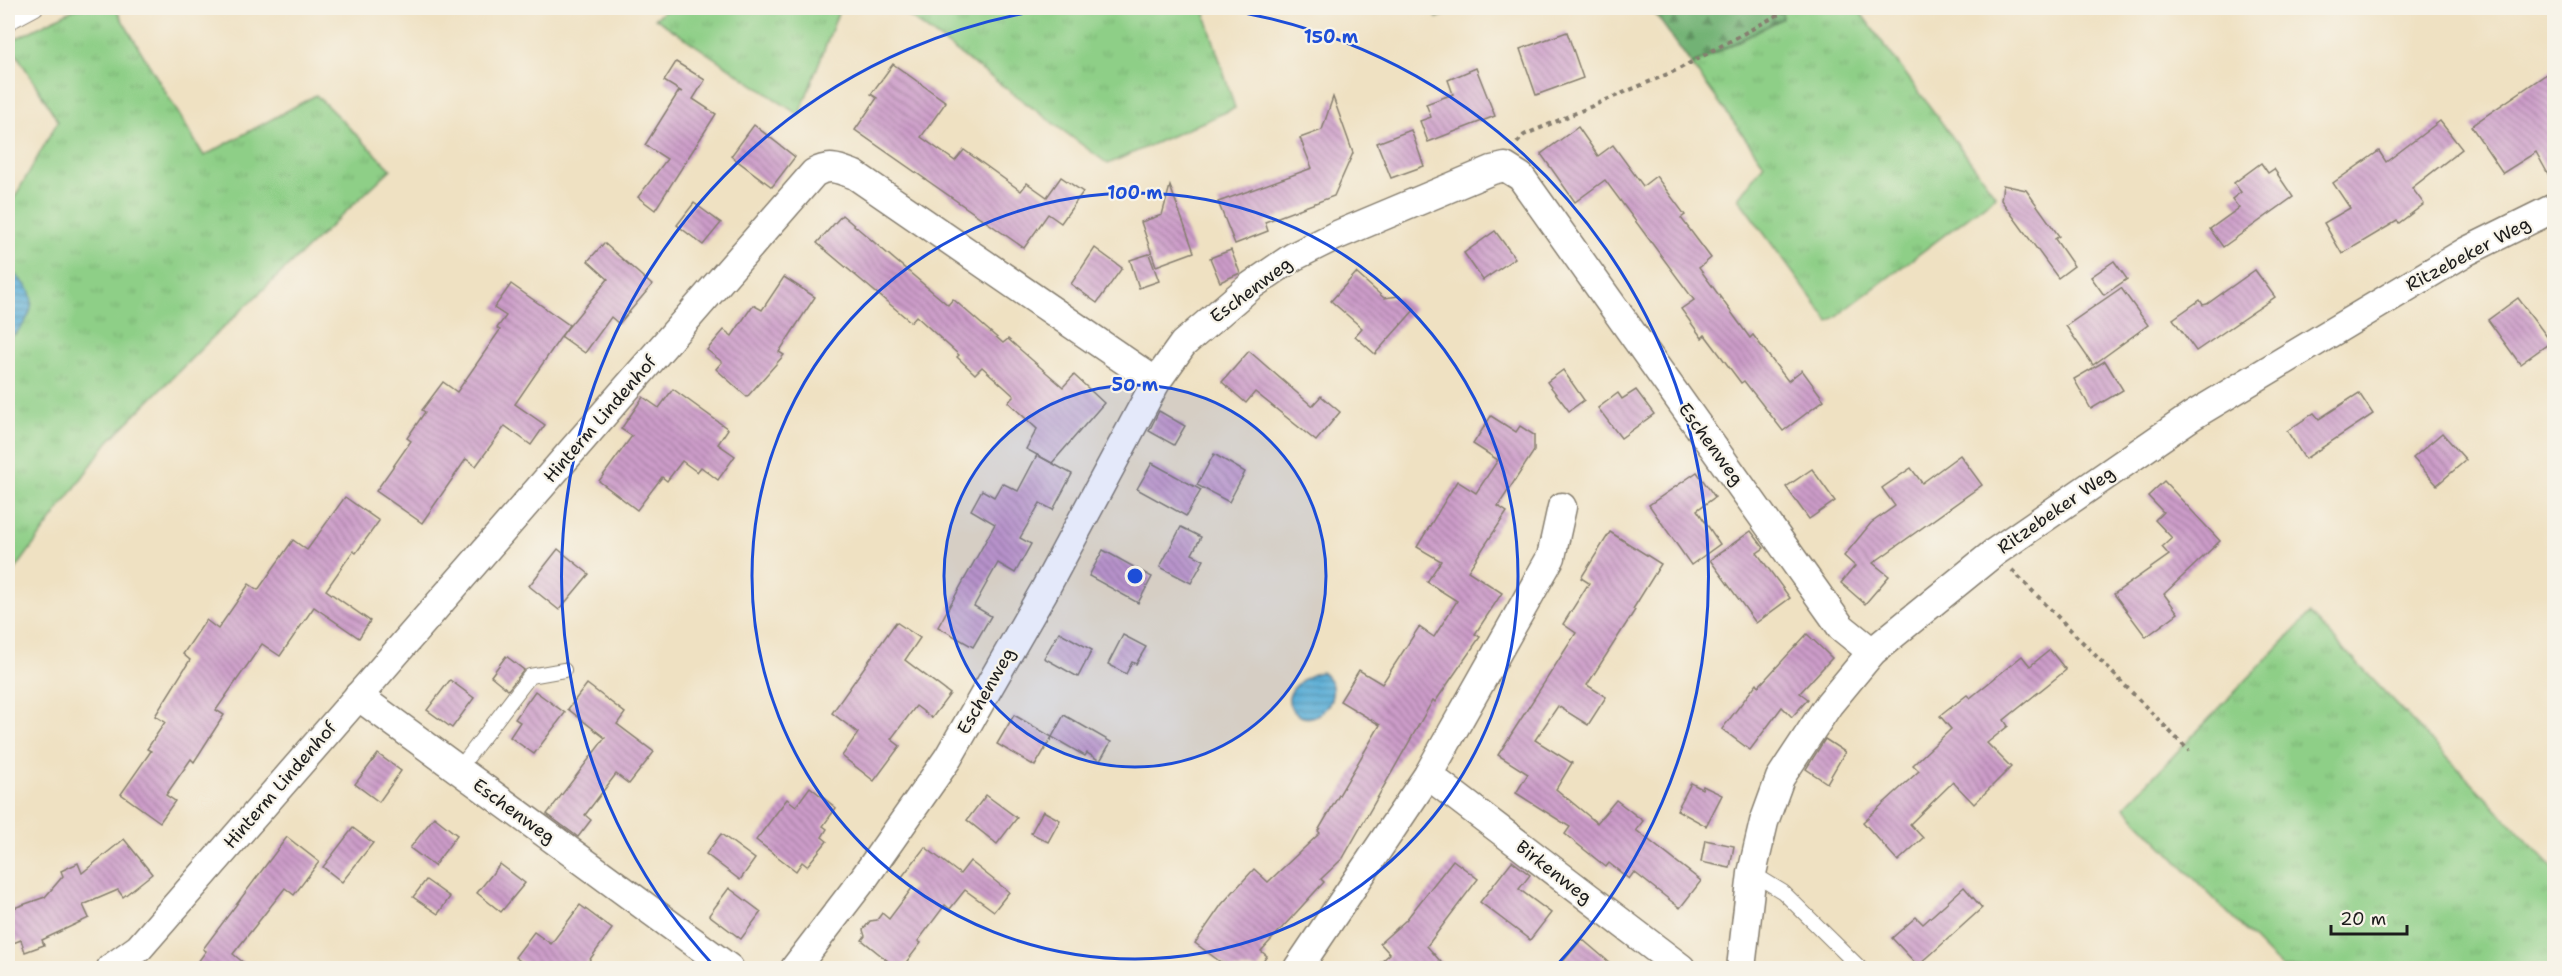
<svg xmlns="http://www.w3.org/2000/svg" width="2562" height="976" font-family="'Shantell Sans',sans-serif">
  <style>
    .grass { fill: url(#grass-tufts); stroke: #557652; stroke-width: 1.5 }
    .forest { fill: url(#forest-firs); stroke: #476748; stroke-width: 1.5 }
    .water { fill: url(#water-rules); stroke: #3b6479; stroke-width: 1.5 }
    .building { fill: url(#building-back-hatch) }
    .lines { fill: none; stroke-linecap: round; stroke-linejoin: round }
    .lane-casing { stroke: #867e6f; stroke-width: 16 }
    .street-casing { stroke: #867e6f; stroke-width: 31 }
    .path { stroke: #867e6f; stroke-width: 4; stroke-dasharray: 4.5 4.5; stroke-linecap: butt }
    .lane { stroke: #fff; stroke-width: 14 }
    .street { stroke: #fff; stroke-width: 28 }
    .ring { fill: none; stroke: #1d4ed8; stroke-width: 3 }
    .labels { text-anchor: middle; stroke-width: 4.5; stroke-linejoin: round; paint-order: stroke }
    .street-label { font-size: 18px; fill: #1c1c1c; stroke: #f7f3e8 }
    .centre { fill: #1d4ed8; stroke: #f7f3e8; stroke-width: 3 }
    .ring-label { font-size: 18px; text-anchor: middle; font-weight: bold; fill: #1d4ed8; stroke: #f7f3e8; stroke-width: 4.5; stroke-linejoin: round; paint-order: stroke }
  </style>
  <defs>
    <pattern id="grass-tufts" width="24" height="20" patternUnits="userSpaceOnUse" patternTransform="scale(1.5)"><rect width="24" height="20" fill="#8ecf87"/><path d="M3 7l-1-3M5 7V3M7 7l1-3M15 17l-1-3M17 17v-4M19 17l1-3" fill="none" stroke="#7ab174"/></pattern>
    <pattern id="forest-firs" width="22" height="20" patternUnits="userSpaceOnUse" patternTransform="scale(1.5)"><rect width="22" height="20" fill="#72b274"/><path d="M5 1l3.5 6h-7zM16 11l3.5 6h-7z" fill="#5d905e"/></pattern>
    <pattern id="water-rules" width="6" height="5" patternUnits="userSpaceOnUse" patternTransform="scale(1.5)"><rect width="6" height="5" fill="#5aadd6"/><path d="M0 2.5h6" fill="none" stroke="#4a8cad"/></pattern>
    <pattern id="building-back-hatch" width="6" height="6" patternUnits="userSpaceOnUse" patternTransform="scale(1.5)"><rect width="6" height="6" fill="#cc9cc9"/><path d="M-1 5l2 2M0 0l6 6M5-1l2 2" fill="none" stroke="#a57ea2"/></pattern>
  </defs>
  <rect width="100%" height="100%" fill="#f7f3e8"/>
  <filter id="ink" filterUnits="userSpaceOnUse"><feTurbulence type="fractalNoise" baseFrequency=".0167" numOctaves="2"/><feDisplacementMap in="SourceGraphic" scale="12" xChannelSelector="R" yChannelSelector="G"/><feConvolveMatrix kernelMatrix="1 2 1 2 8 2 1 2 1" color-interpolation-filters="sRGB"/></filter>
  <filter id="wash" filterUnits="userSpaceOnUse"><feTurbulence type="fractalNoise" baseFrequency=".008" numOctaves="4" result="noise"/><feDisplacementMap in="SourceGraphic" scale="24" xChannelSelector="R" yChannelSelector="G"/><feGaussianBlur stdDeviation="1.35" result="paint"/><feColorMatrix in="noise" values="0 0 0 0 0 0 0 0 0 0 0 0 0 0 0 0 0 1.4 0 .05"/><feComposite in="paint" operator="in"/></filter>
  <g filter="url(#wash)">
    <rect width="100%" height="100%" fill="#efe1c2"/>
    <g class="grass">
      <path d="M 77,8 L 115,8 L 204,156 L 316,95 L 391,169 L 210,340 L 108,442 L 8,580 L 8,338 L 17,333 L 17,276 L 8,276 L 8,209 L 58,121 L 9,42 Z"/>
      <path d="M 669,8 L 840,8 L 799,115 L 655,18 Z"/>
      <path d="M 898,8 L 1203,8 L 1235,108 L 1108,164 Z"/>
      <path d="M 1781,8 L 1857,8 L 1996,196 L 1829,322 L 1738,198 L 1764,164 L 1692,65 L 1783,18 Z"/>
      <path d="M 2310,614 L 2554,869 L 2554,968 L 2282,968 L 2124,807 Z"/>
    </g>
    <g class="forest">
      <path d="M 1433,8 L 1461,8 L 1437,18 Z"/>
      <path d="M 1651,8 L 1781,8 L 1783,18 L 1692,65 Z"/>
    </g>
    <g class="water">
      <path d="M 8,276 L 17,276 C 20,280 27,285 29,290 C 38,308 23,330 8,338 Z"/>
      <path d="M 1321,672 C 1352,690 1313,737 1292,709 C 1280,692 1307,674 1321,672 Z"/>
    </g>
    <g id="blocks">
      <g class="building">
        <path d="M 1567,32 L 1583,78 L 1536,95 L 1520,49 Z"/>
        <path d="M 676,62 L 705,80 L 693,99 L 716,114 L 655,210 L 638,197 L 667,159 L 645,145 L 679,91 L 682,92 L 664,81 Z"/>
        <path d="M 893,64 L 946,102 L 921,137 L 955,161 L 964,150 L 1021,191 L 1027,183 L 1047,197 L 1061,177 L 1083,192 L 1061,223 L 1048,214 L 1024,248 L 855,130 L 877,98 L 871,94 Z"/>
        <path d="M 1476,68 L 1495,116 L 1428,142 L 1420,121 L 1431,117 L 1426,104 L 1453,94 L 1448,80 Z"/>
        <path d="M 2554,69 L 2554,185 L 2536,152 L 2503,173 L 2471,126 Z"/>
        <path d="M 1333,97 L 1353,153 L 1334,196 L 1265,222 L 1268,231 L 1235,244 L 1218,202 L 1312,168 L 1300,138 L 1322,130 Z"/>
        <path d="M 2440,121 L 2462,149 L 2412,188 L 2424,204 L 2399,223 L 2397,221 L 2342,254 L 2324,223 L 2350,208 L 2333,183 L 2379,151 L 2386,162 Z"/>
        <path d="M 754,125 L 795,157 L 772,187 L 731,156 Z"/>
        <path d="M 1578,127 L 1598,156 L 1613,145 L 1643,186 L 1656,176 L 1685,215 L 1681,218 L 1711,258 L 1699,268 L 1750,338 L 1753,335 L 1788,381 L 1802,370 L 1824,400 L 1783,431 L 1744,381 L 1741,383 L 1705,335 L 1702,338 L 1681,309 L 1694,300 L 1605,180 L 1575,202 L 1541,154 Z"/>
        <path d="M 1411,130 L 1424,166 L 1391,178 L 1377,143 Z"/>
        <path d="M 2261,163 L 2268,173 L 2274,169 L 2293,197 L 2223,247 L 2210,229 L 2239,208 L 2232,199 L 2241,192 L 2234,183 Z"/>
        <path d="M 2003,185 L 2026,190 L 2059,236 L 2055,239 L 2074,266 L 2058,278 L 2001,200 Z"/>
        <path d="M 1170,186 L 1194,252 L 1156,266 L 1141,222 L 1162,215 Z"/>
        <path d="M 694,203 L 721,223 L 703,245 L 677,225 Z"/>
        <path d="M 842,215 L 948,305 L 953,299 L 1003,343 L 1008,339 L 1063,387 L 1074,375 L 1104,403 L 1052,463 L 1026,449 L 1037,429 L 1008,402 L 1014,396 L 982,367 L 975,374 L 957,357 L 959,355 L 916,316 L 911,322 L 817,243 Z"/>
        <path d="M 1495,231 L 1515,258 L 1483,280 L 1464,253 Z"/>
        <path d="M 604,243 L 652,285 L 619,324 L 611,317 L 585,353 L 561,336 L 608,279 L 588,261 Z"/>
        <path d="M 1095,248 L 1122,268 L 1097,303 L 1071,284 Z"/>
        <path d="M 1231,250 L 1240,273 L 1220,282 L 1210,258 Z"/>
        <path d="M 1149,254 L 1159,281 L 1139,288 L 1130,260 Z"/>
        <path d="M 2114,261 L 2127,279 L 2104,295 L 2091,277 Z"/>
        <path d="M 2255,270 L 2275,297 L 2196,351 L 2173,319 L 2200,300 L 2203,305 L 2207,304 Z"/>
        <path d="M 1356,273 L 1384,298 L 1399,296 L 1415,309 L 1375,354 L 1355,336 L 1362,328 L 1331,301 Z"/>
        <path d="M 784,277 L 815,297 L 779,352 L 784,355 L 747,397 L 716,369 L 722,362 L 707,350 L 724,330 L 732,336 L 753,305 L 762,310 Z"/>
        <path d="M 511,284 L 569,325 L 515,404 L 545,425 L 531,445 L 505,426 L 476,466 L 466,459 L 422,523 L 376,491 L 411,441 L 407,438 L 425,412 L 422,410 L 443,382 L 457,392 L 500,330 L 497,328 L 506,316 L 494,308 Z"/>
        <path d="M 2121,288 L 2148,325 L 2093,365 L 2066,326 Z"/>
        <path d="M 2518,298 L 2551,342 L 2520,364 L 2488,320 Z"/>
        <path d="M 1249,351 L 1312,406 L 1321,396 L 1340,412 L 1316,441 L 1255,392 L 1246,403 L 1222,382 Z"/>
        <path d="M 2105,361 L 2123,390 L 2091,409 L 2074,379 Z"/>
        <path d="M 1563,370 L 1584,400 L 1569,411 L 1547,382 Z"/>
        <path d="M 673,389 L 728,429 L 718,444 L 735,456 L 718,480 L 701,467 L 697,472 L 682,461 L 667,481 L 662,477 L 637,510 L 599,481 L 632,436 L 621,429 L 643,397 L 659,408 Z"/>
        <path d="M 1636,390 L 1654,414 L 1621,438 L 1598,408 L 1618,393 L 1622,399 Z"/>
        <path d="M 2359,393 L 2373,414 L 2305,459 L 2287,431 L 2314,413 L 2319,419 Z"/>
        <path d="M 1159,411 L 1185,426 L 1174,445 L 1149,431 Z"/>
        <path d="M 1491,416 L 1516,432 L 1520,426 L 1534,435 L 1534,451 L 1498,506 L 1507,512 L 1468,571 L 1502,593 L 1475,634 L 1480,637 L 1435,702 L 1433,700 L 1343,858 L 1321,879 L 1324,882 L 1261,951 L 1267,956 L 1258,969 L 1230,969 L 1195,943 L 1222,904 L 1254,869 L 1268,882 L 1320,833 L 1318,831 L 1380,725 L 1340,701 L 1359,670 L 1382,684 L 1419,627 L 1434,637 L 1457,601 L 1427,582 L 1441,561 L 1417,547 L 1457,481 L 1476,493 L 1498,460 L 1473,444 Z"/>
        <path d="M 2442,433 L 2466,460 L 2437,485 L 2413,458 Z"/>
        <path d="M 1214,454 L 1245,472 L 1229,502 L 1197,485 Z"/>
        <path d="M 1037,455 L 1072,474 L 1053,510 L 1040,503 L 1020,538 L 1031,544 L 1015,573 L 998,563 L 974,606 L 991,616 L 973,647 L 938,627 L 995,524 L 971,510 L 982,490 L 994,497 L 1002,483 L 1018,491 Z"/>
        <path d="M 1960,455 L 1982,485 L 1873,563 L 1889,576 L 1865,604 L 1841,583 L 1855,566 L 1844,556 L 1871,523 L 1895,506 L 1882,488 L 1911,468 L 1922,483 Z"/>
        <path d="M 1152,463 L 1201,490 L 1186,516 L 1137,489 Z"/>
        <path d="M 1812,469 L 1835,501 L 1809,519 L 1786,487 Z"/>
        <path d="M 1697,472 L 1715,497 L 1697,510 L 1720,544 L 1691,565 L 1649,505 Z"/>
        <path d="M 2164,481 L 2220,541 L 2164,594 L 2178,613 L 2146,637 L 2114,594 L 2169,555 L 2162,547 L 2172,538 L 2155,520 L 2163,512 L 2148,496 Z"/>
        <path d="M 345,497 L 379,521 L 356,553 L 353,551 L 326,590 L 370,621 L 359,638 L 314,607 L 280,656 L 262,644 L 216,710 L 224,715 L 194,762 L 191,759 L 166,795 L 175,801 L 160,822 L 121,794 L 151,751 L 147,749 L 165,722 L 155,716 L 190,660 L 183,654 L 206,620 L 218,629 L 249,584 L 258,590 L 293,540 L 307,550 Z"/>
        <path d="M 1181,527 L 1201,537 L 1192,554 L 1204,560 L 1191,583 L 1160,567 Z"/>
        <path d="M 1751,531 L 1764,548 L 1757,553 L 1790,598 L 1756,623 L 1710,560 Z"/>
        <path d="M 1610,532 L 1661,564 L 1633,609 L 1635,610 L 1587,685 L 1606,697 L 1588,725 L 1558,706 L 1535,740 L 1572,763 L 1556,789 L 1597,823 L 1616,800 L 1643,821 L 1636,830 L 1701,881 L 1680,908 L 1634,872 L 1629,879 L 1609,863 L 1606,867 L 1565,834 L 1570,827 L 1516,793 L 1528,774 L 1498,755 L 1576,633 L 1563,624 L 1589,583 L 1581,578 Z"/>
        <path d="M 558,549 L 589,574 L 559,610 L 529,586 Z"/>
        <path d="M 1103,550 L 1152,577 L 1138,603 L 1089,576 Z"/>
        <path d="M 896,622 L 920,638 L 905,660 L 950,694 L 932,718 L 916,706 L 891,739 L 900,746 L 874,781 L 842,756 L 858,733 L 832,713 Z"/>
        <path d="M 1059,632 L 1092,650 L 1078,677 L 1044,658 Z"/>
        <path d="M 1807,634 L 1832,658 L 1800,693 L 1808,699 L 1792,717 L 1782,707 L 1750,750 L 1722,729 L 1757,683 L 1759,686 Z"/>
        <path d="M 1123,635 L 1146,647 L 1136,664 L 1132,662 L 1126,674 L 1108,664 Z"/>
        <path d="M 2050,650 L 2066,670 L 2004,720 L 2008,726 L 1987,743 L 2011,767 L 1974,804 L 1953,782 L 1910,824 L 1923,838 L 1898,861 L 1863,822 L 1919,771 L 1913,765 L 1951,729 L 1940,716 L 1967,695 L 1970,698 L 2022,656 L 2030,666 Z"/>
        <path d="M 506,656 L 524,670 L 508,690 L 491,676 Z"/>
        <path d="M 450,680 L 474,698 L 452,728 L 427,710 Z"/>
        <path d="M 587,684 L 625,713 L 617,724 L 654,752 L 629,784 L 616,774 L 585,815 L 591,820 L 578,837 L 547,814 L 605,738 L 568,709 Z"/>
        <path d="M 535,691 L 565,713 L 534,754 L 510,737 L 520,722 L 515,719 Z"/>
        <path d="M 1014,715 L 1052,737 L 1035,766 L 997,744 Z"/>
        <path d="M 1064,715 L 1111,742 L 1100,761 L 1087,753 L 1085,756 L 1052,737 Z"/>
        <path d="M 1825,739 L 1845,752 L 1827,783 L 1806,769 Z"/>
        <path d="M 378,754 L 401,771 L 379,802 L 355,784 Z"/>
        <path d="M 1691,783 L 1702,789 L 1703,786 L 1722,795 L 1706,826 L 1677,810 Z"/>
        <path d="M 810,787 L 836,808 L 823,826 L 827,829 L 822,837 L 827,841 L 807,866 L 802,862 L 796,871 L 756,840 L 787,799 L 796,806 Z"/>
        <path d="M 986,795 L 1017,818 L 997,844 L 967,820 Z"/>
        <path d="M 1043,811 L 1060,820 L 1048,842 L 1031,833 Z"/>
        <path d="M 434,817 L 457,835 L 434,866 L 410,848 Z"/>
        <path d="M 353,828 L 373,843 L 342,882 L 323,867 Z"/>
        <path d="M 721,834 L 755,859 L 740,880 L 706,854 Z"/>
        <path d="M 287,837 L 319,862 L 294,895 L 285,888 L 233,954 L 251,969 L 193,969 L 206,951 L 203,949 Z"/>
        <path d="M 124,839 L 152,874 L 123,897 L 118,890 L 83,905 L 89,918 L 42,940 L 44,945 L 25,952 L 21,940 L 8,945 L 8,910 L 45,897 L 63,876 L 61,871 L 78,863 L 82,873 Z"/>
        <path d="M 1705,840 L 1734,846 L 1730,868 L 1701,862 Z"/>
        <path d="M 925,847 L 960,874 L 970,861 L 1009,892 L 994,911 L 965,890 L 950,909 L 945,905 L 918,941 L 921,943 L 901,969 L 898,969 L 862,940 L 865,936 L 863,930 L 870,921 L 877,920 L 882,913 L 889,919 L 913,887 L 901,878 Z"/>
        <path d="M 1453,860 L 1478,879 L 1427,946 L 1447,969 L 1373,969 L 1390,954 L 1380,943 L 1406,920 Z"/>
        <path d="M 1512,861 L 1530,875 L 1519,889 L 1551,913 L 1530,940 L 1480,902 Z"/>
        <path d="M 500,864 L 525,883 L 501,912 L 477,893 Z"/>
        <path d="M 426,880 L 450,897 L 438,914 L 413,897 Z"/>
        <path d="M 1964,887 L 1982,908 L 1918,966 L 1892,938 L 1916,917 L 1923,924 Z"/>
        <path d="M 729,888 L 761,912 L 741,939 L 709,915 Z"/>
        <path d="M 580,905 L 612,929 L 583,969 L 531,969 L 515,957 L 534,932 L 551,944 Z"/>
        <path d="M 1582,939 L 1617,969 L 1557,969 Z"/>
      </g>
    </g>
  </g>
  <g filter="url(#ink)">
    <use href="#blocks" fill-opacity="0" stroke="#867e6f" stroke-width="1.5"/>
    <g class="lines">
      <defs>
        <g id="lane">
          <path d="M 8,23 L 36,8"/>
          <path d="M 458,770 L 530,676 L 564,670"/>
          <path d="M 1752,873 L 1783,892 L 1860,968"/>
        </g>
        <g id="street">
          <path d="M 358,696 L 729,968"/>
          <path d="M 1428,775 L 1681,968"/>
          <path d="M 111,968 L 139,948 L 814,173 C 830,164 839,169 855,175 L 1156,382"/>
          <path d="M 795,968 L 864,878 L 948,758 L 1044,591 L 1156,382 L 1183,344 L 1252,285 L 1293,257 L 1335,236 L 1492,170 L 1505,167 L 1521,177 L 1841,627 L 1872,652"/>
          <path d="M 1298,968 L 1428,775 L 1551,557 L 1562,507"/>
          <path d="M 1741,968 L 1752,873 L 1764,822 L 1780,778 L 1829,704 L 1872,652 L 1995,552 L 2192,416 L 2467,251 L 2554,208"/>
        </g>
      </defs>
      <use href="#lane" class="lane-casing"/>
      <use href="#street" class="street-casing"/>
      <g class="path">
        <path d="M 1517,143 L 1524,135 L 1677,70 L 1785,11 L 1786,8"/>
        <path d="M 2012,570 L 2189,751"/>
      </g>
      <use href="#lane" class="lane"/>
      <use href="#street" class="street"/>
    </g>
  </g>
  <circle cx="1135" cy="576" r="191" fill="#1d4ed8" fill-opacity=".12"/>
  <g class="ring">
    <circle cx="1135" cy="576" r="191"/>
    <circle cx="1135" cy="576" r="383"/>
    <path d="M715 967A574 574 0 0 1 1055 8M1215 8A574 574 0 0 1 1555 967"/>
  </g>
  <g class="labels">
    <g class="street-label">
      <text transform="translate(2468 254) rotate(-28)" y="6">Ritzebeker Weg</text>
      <text transform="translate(1251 290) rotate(-37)" y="6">Eschenweg</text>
      <text transform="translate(600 419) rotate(-49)" y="6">Hinterm Lindenhof</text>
      <text transform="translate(1711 444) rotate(54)" y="6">Eschenweg</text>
      <text transform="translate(2056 510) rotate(-35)" y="6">Ritzebeker Weg</text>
      <text transform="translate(986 691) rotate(-60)" y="6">Eschenweg</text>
      <text transform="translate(280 785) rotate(-49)" y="6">Hinterm Lindenhof</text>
      <text transform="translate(514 811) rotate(36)" y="6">Eschenweg</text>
      <text transform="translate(1554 872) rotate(38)" y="6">Birkenweg</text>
    </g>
  </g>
  <circle cx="1135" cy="576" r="9" class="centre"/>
  <g class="ring-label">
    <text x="1331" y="43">150 m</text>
    <text x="1135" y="199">100 m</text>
    <text x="1135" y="391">50 m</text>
  </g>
  <rect width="2562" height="976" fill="none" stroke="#f7f3e8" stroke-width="30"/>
  <path d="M2331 925v9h76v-9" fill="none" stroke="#1c1c1c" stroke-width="3"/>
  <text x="2340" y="925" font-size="18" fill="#1c1c1c" stroke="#f7f3e8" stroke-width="4.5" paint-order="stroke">20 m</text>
</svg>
